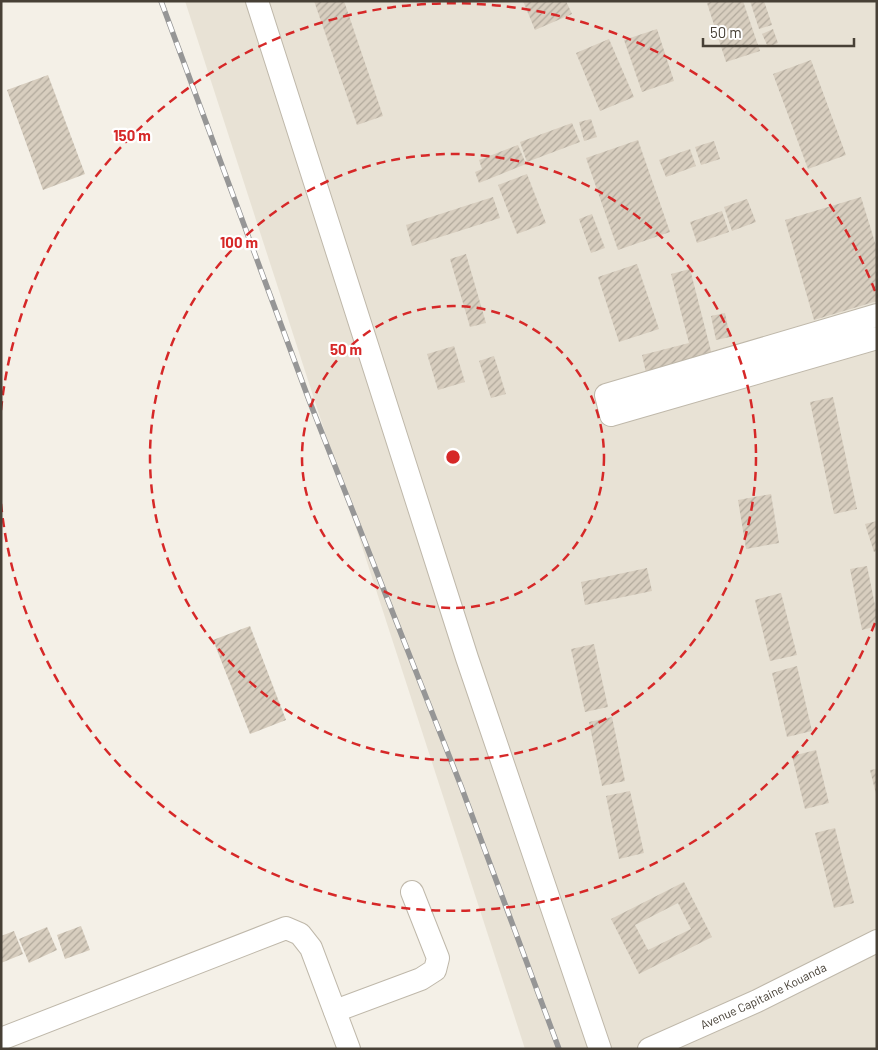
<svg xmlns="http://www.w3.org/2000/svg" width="878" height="1050" font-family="Barlow,sans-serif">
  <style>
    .residential { fill: #e8e2d5 }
    .building { fill: url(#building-hatch); fill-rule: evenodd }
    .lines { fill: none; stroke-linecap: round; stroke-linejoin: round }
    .minor-casing { stroke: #bfb8aa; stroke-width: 24 }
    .minor { stroke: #fff; stroke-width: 22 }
    .rail-casing { stroke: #969696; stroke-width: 5.5 }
    .rail { stroke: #fff; stroke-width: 4; stroke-dasharray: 11; stroke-linecap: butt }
    .ring { fill: none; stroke: #d62828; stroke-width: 2.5; stroke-dasharray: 9 6 }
    .labels { text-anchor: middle; stroke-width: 4.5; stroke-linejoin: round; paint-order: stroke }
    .street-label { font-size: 12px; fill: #474036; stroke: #fff }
    .centre { fill: #d62828; stroke: #fff; stroke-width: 2.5 }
    .ring-label { font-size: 15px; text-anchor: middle; font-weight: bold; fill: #d62828; stroke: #fff; stroke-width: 4.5; stroke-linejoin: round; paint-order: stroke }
  </style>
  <defs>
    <pattern id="building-hatch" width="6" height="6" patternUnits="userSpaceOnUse" patternTransform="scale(1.25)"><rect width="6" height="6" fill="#d8cebf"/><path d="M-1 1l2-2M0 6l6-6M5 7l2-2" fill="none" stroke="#b1a99c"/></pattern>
  </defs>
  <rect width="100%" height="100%" fill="#f4f0e7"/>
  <path class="residential" d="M 185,1 L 877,1 L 877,1049 L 525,1049 Z"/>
  <g class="building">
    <path d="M 314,1 L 344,1 L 383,116 L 357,125 Z"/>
    <path d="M 523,1 L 566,1 L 572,14 L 535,30 Z"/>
    <path d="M 714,1 L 743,1 L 760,51 L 726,62 L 707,3 Z"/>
    <path d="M 750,1 L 764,1 L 772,25 L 759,29 Z"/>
    <path d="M 657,29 L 674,81 L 642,92 L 624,40 Z"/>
    <path d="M 773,29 L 778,43 L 768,47 L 762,34 Z"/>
    <path d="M 609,39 L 634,97 L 600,111 L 576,53 Z"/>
    <path d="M 811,60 L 846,155 L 808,169 L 773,74 Z"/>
    <path d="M 48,75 L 85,174 L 43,190 L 7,90 Z"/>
    <path d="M 591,119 L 597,137 L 584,141 L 579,122 Z"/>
    <path d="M 572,123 L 580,142 L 527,162 L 520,142 Z"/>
    <path d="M 638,140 L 670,232 L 618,250 L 586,158 Z"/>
    <path d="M 714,141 L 720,159 L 701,165 L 695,147 Z"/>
    <path d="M 518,145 L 526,164 L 479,183 L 475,172 L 482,169 L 479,160 Z"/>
    <path d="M 690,149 L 696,166 L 666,177 L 659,160 Z"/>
    <path d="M 527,174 L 546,223 L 517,234 L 498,185 Z"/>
    <path d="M 493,197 L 500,218 L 412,246 L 406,225 Z"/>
    <path d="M 861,197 L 877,249 L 877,301 L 814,320 L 785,220 Z"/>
    <path d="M 747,199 L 756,222 L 732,231 L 724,207 Z"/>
    <path d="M 722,211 L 729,232 L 697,243 L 690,222 Z"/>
    <path d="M 592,214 L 605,248 L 591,253 L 579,219 Z"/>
    <path d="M 466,254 L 486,323 L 470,327 L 450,259 Z"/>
    <path d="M 637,264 L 659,329 L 619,342 L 598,277 Z"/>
    <path d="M 690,269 L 713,359 L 647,377 L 642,355 L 689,343 L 671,274 Z"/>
    <path d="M 725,313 L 730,337 L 716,340 L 711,316 Z"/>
    <path d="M 454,346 L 465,382 L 438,390 L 427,354 Z"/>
    <path d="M 494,356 L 506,394 L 491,398 L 479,361 Z"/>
    <path d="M 833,397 L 857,509 L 834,514 L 810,402 Z"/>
    <path d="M 771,494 L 779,543 L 746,549 L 738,500 Z"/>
    <path d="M 877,521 L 877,551 L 874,552 L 865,524 Z"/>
    <path d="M 867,566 L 877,615 L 877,626 L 862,630 L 850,569 Z"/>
    <path d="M 647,568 L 652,591 L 585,605 L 581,582 Z"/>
    <path d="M 781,593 L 797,655 L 770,661 L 755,600 Z"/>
    <path d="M 250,626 L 286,720 L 250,734 L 213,640 Z"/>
    <path d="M 594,644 L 608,707 L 585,712 L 571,649 Z"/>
    <path d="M 797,666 L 812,731 L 787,737 L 772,673 Z"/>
    <path d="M 612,717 L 625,781 L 602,786 L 589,722 Z"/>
    <path d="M 816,750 L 829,803 L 805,809 L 792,756 Z"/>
    <path d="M 877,769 L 877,794 L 876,794 L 870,770 Z"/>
    <path d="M 630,791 L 644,853 L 619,859 L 606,796 Z"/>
    <path d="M 835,828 L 854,903 L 834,908 L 815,833 Z"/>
    <path d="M 684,882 L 712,937 L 639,974 L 611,919 ZM 678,903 L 691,929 L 648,950 L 635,925 Z"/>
    <path d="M 81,926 L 90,950 L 65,959 L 57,935 Z"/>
    <path d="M 47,927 L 57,950 L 29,963 L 19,939 Z"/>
    <path d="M 14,931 L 23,954 L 1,963 L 1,936 Z"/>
  </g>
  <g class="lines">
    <defs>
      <g id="minor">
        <path d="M 257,1 L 467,658 L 600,1049"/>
        <path d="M 877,315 L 606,395 L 611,415 L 877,338"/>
        <path d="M 335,1011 L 421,979 L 435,970 L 438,958 L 412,892"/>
        <path d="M 1,1039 L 286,928 L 300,934 L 311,948 L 349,1049"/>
        <path id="s1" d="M 649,1049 L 757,1001 L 877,941"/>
      </g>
    </defs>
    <use href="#minor" class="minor-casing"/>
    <use href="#minor" class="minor"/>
    <defs>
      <path id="rail" d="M 161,1 L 309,400 L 461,786 L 559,1049"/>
    </defs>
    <use href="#rail" class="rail-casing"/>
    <use href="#rail" class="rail"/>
  </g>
  <g class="ring">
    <circle cx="453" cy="457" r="151"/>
    <circle cx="453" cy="457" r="303"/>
    <path d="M875 623A454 454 0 0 1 1 504M1 410A454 454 0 0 1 875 291"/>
  </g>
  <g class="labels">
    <g class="street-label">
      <text dy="4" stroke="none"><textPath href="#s1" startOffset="126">Avenue Capitaine Kouanda</textPath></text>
    </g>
  </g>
  <circle cx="453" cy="457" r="8" class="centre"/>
  <g class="ring-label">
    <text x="132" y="141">150 m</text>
    <text x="239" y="248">100 m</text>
    <text x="346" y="355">50 m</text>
  </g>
  <rect width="878" height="1050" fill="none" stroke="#474036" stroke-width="5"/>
  <path d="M703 38v8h151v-8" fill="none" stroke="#474036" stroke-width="2.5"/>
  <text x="710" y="38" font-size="15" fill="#474036" stroke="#ffffff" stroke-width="4" paint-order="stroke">50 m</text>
</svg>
